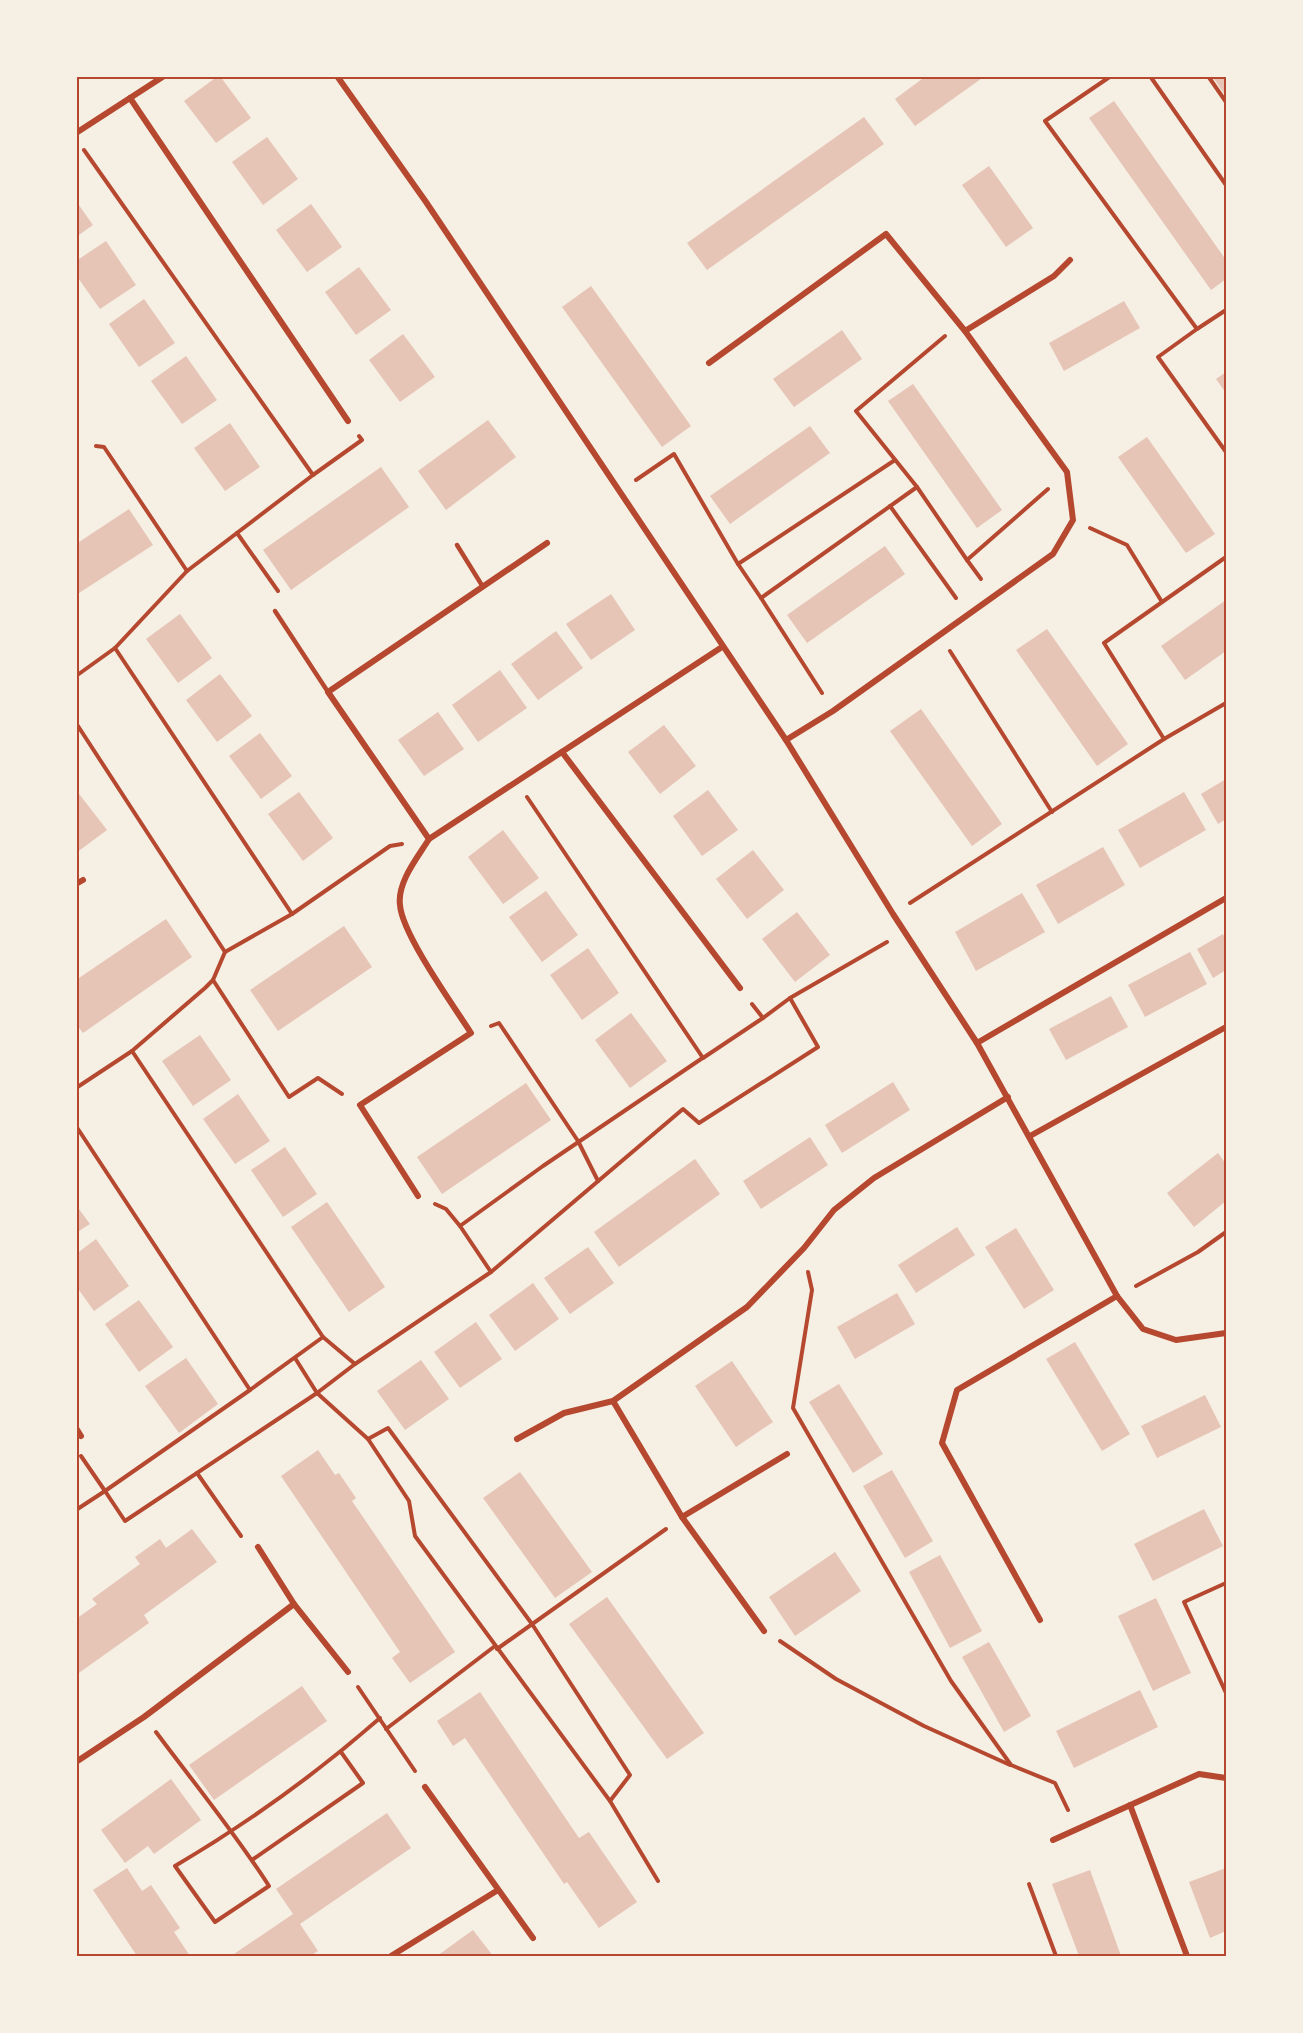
<svg xmlns="http://www.w3.org/2000/svg" width="1303" height="2033" font-family="Helvetica,sans-serif">
  <style>
    .building { fill: #e6c5b7 }
    .lines { fill: none; stroke-linecap: round; stroke-linejoin: round }
    .path { stroke: #b5482f; stroke-width: 4 }
    .service { stroke: #b5482f; stroke-width: 4.5 }
    .minor { stroke: #b5482f; stroke-width: 6 }
    .neatline { fill: none; stroke: #b5482f; stroke-width: 2 }
  </style>
  <rect width="100%" height="100%" fill="#f6efe4"/>
  <g class="building">
    <path d="M 218,76 L 220,76 L 251,118 L 216,143 L 184,101 Z"/>
    <path d="M 985,76 L 915,126 L 895,99 L 926,76 Z"/>
    <path d="M 1212,76 L 1226,76 L 1226,93 L 1225,95 Z"/>
    <path d="M 1114,101 L 1226,260 L 1226,279 L 1211,290 L 1089,118 Z"/>
    <path d="M 864,117 L 884,144 L 707,270 L 687,243 Z"/>
    <path d="M 267,137 L 298,179 L 263,205 L 232,162 Z"/>
    <path d="M 989,166 L 1033,228 L 1006,247 L 962,185 Z"/>
    <path d="M 76,201 L 93,225 L 76,237 Z"/>
    <path d="M 311,204 L 342,247 L 307,272 L 276,230 Z"/>
    <path d="M 106,241 L 136,285 L 100,309 L 76,275 L 76,261 Z"/>
    <path d="M 359,267 L 391,310 L 356,335 L 325,292 Z"/>
    <path d="M 591,286 L 691,426 L 662,447 L 562,307 Z"/>
    <path d="M 144,299 L 175,343 L 139,367 L 109,324 Z"/>
    <path d="M 1124,301 L 1140,328 L 1064,371 L 1049,343 Z"/>
    <path d="M 842,330 L 862,359 L 794,407 L 773,379 Z"/>
    <path d="M 403,334 L 435,377 L 400,402 L 369,360 Z"/>
    <path d="M 186,356 L 217,400 L 182,424 L 151,381 Z"/>
    <path d="M 1226,372 L 1226,393 L 1216,379 Z"/>
    <path d="M 913,384 L 1002,510 L 977,528 L 888,401 Z"/>
    <path d="M 488,420 L 516,457 L 446,510 L 418,471 Z"/>
    <path d="M 230,423 L 260,467 L 225,491 L 194,448 Z"/>
    <path d="M 810,426 L 830,453 L 730,524 L 710,496 Z"/>
    <path d="M 1147,437 L 1215,534 L 1186,553 L 1118,457 Z"/>
    <path d="M 381,467 L 409,507 L 291,590 L 263,550 Z"/>
    <path d="M 129,509 L 153,545 L 76,595 L 76,544 Z"/>
    <path d="M 885,546 L 905,574 L 807,643 L 787,615 Z"/>
    <path d="M 611,594 L 635,630 L 591,660 L 566,624 Z"/>
    <path d="M 1226,600 L 1226,651 L 1185,680 L 1161,646 Z"/>
    <path d="M 180,614 L 212,658 L 178,683 L 146,639 Z"/>
    <path d="M 1047,629 L 1128,744 L 1097,766 L 1016,650 Z"/>
    <path d="M 556,631 L 583,668 L 538,700 L 511,664 Z"/>
    <path d="M 500,670 L 527,708 L 478,742 L 452,705 Z"/>
    <path d="M 220,674 L 252,716 L 217,742 L 186,700 Z"/>
    <path d="M 921,709 L 1002,824 L 972,846 L 890,731 Z"/>
    <path d="M 438,712 L 464,749 L 424,776 L 398,740 Z"/>
    <path d="M 664,725 L 696,766 L 660,794 L 628,752 Z"/>
    <path d="M 260,733 L 292,776 L 261,799 L 229,756 Z"/>
    <path d="M 1226,779 L 1226,819 L 1218,824 L 1201,794 Z"/>
    <path d="M 76,790 L 107,830 L 76,853 Z"/>
    <path d="M 708,790 L 738,830 L 702,856 L 673,816 Z"/>
    <path d="M 299,792 L 333,838 L 303,861 L 268,814 Z"/>
    <path d="M 1184,792 L 1206,830 L 1140,868 L 1118,830 Z"/>
    <path d="M 503,830 L 539,878 L 503,904 L 468,857 Z"/>
    <path d="M 1103,847 L 1125,885 L 1058,924 L 1036,885 Z"/>
    <path d="M 753,850 L 784,890 L 747,919 L 716,879 Z"/>
    <path d="M 546,891 L 578,935 L 542,962 L 509,917 Z"/>
    <path d="M 1022,893 L 1045,932 L 976,971 L 955,932 Z"/>
    <path d="M 797,912 L 830,955 L 795,982 L 762,939 Z"/>
    <path d="M 166,919 L 192,957 L 83,1033 L 76,1024 L 76,980 Z"/>
    <path d="M 344,926 L 372,967 L 278,1031 L 250,990 Z"/>
    <path d="M 1223,934 L 1226,941 L 1226,970 L 1213,978 L 1197,949 Z"/>
    <path d="M 588,948 L 619,993 L 582,1020 L 550,975 Z"/>
    <path d="M 1190,952 L 1207,984 L 1145,1017 L 1128,985 Z"/>
    <path d="M 1111,996 L 1128,1027 L 1066,1060 L 1049,1029 Z"/>
    <path d="M 631,1013 L 667,1061 L 630,1088 L 595,1040 Z"/>
    <path d="M 200,1035 L 231,1080 L 193,1106 L 162,1061 Z"/>
    <path d="M 893,1082 L 910,1110 L 842,1153 L 825,1125 Z"/>
    <path d="M 526,1083 L 551,1120 L 442,1194 L 417,1157 Z"/>
    <path d="M 238,1094 L 270,1141 L 235,1164 L 203,1119 Z"/>
    <path d="M 810,1137 L 828,1165 L 761,1209 L 743,1181 Z"/>
    <path d="M 285,1147 L 317,1194 L 283,1217 L 251,1170 Z"/>
    <path d="M 1218,1153 L 1226,1164 L 1226,1201 L 1194,1227 L 1167,1193 Z"/>
    <path d="M 695,1159 L 720,1194 L 619,1267 L 594,1232 Z"/>
    <path d="M 327,1202 L 385,1287 L 349,1312 L 291,1227 Z"/>
    <path d="M 76,1205 L 90,1224 L 76,1233 Z"/>
    <path d="M 957,1227 L 975,1255 L 916,1293 L 898,1265 Z"/>
    <path d="M 1016,1228 L 1054,1290 L 1024,1309 L 985,1247 Z"/>
    <path d="M 96,1239 L 129,1286 L 94,1311 L 76,1286 L 76,1254 Z"/>
    <path d="M 588,1247 L 614,1283 L 570,1314 L 544,1278 Z"/>
    <path d="M 533,1283 L 559,1319 L 515,1351 L 489,1315 Z"/>
    <path d="M 897,1293 L 915,1324 L 855,1359 L 837,1327 Z"/>
    <path d="M 139,1300 L 173,1347 L 139,1372 L 105,1324 Z"/>
    <path d="M 476,1322 L 502,1359 L 460,1388 L 434,1352 Z"/>
    <path d="M 1075,1342 L 1130,1434 L 1102,1451 L 1046,1359 Z"/>
    <path d="M 186,1358 L 218,1404 L 179,1433 L 145,1386 Z"/>
    <path d="M 421,1360 L 449,1399 L 405,1430 L 377,1391 Z"/>
    <path d="M 732,1361 L 773,1422 L 736,1447 L 695,1386 Z"/>
    <path d="M 839,1384 L 883,1454 L 853,1473 L 809,1402 Z"/>
    <path d="M 1205,1395 L 1221,1427 L 1157,1458 L 1141,1426 Z"/>
    <path d="M 318,1450 L 335,1475 L 339,1473 L 356,1498 L 352,1501 L 455,1652 L 410,1683 L 392,1658 L 400,1652 L 281,1476 Z"/>
    <path d="M 892,1470 L 933,1541 L 905,1558 L 863,1486 Z"/>
    <path d="M 520,1472 L 592,1572 L 555,1598 L 483,1498 Z"/>
    <path d="M 1204,1509 L 1223,1546 L 1153,1581 L 1134,1544 Z"/>
    <path d="M 192,1529 L 217,1562 L 144,1615 L 149,1623 L 76,1675 L 76,1619 L 97,1604 L 92,1599 L 140,1564 L 135,1557 L 160,1539 L 166,1548 Z"/>
    <path d="M 835,1552 L 861,1591 L 795,1636 L 769,1597 Z"/>
    <path d="M 940,1555 L 982,1631 L 950,1648 L 909,1572 Z"/>
    <path d="M 607,1597 L 704,1733 L 667,1759 L 569,1624 Z"/>
    <path d="M 1156,1598 L 1191,1673 L 1153,1691 L 1118,1616 Z"/>
    <path d="M 989,1642 L 1031,1716 L 1004,1732 L 962,1657 Z"/>
    <path d="M 302,1686 L 327,1721 L 214,1800 L 189,1765 Z"/>
    <path d="M 1140,1690 L 1158,1727 L 1074,1768 L 1056,1731 Z"/>
    <path d="M 480,1692 L 579,1838 L 589,1832 L 637,1902 L 599,1928 L 567,1882 L 564,1884 L 465,1738 L 453,1746 L 437,1721 Z"/>
    <path d="M 171,1779 L 201,1820 L 154,1854 L 148,1846 L 125,1863 L 101,1830 Z"/>
    <path d="M 387,1813 L 411,1848 L 300,1924 L 318,1951 L 310,1956 L 231,1956 L 293,1914 L 276,1889 Z"/>
    <path d="M 127,1868 L 142,1891 L 151,1885 L 180,1928 L 174,1932 L 190,1956 L 137,1956 L 93,1890 Z"/>
    <path d="M 1226,1868 L 1226,1931 L 1210,1938 L 1189,1882 Z"/>
    <path d="M 1090,1870 L 1106,1914 L 1121,1956 L 1079,1956 L 1052,1884 Z"/>
    <path d="M 473,1930 L 493,1956 L 437,1956 Z"/>
  </g>
  <g class="lines">
    <g class="path">
      <path d="M 1111,76 L 1045,121 L 1197,329 L 1158,357 L 1226,452"/>
      <path d="M 1150,76 L 1226,185"/>
      <path d="M 1208,76 L 1226,102"/>
      <path d="M 84,150 L 313,475 L 362,440 L 359,436"/>
      <path d="M 1197,329 L 1226,310"/>
      <path d="M 945,336 L 856,411 L 917,487 L 967,560 L 1048,489"/>
      <path d="M 96,446 L 104,447 L 187,571"/>
      <path d="M 895,460 L 738,564 L 761,598 L 917,487"/>
      <path d="M 636,480 L 674,454 L 738,564"/>
      <path d="M 890,506 L 956,598"/>
      <path d="M 1090,528 L 1127,545 L 1162,602"/>
      <path d="M 237,533 L 278,591"/>
      <path d="M 967,560 L 981,579"/>
      <path d="M 761,598 L 822,693"/>
      <path d="M 950,651 L 1052,812"/>
      <path d="M 76,676 L 115,648 L 187,571 L 313,475"/>
      <path d="M 76,723 L 225,952 L 292,914 L 115,648"/>
      <path d="M 1164,739 L 1226,703"/>
      <path d="M 527,797 L 703,1058 L 763,1018 L 752,1004"/>
      <path d="M 910,903 L 1164,739 L 1104,643 L 1226,557"/>
      <path d="M 292,914 L 390,846 L 402,844"/>
      <path d="M 213,980 L 289,1097 L 318,1078 L 342,1094"/>
      <path d="M 763,1018 L 790,998"/>
      <path d="M 491,1026 L 499,1023 L 578,1141 L 598,1181"/>
      <path d="M 76,1088 L 132,1051 L 205,988 L 213,980 L 225,952"/>
      <path d="M 76,1126 L 250,1390 L 323,1337 L 132,1051"/>
      <path d="M 435,1204 L 446,1209 L 460,1226"/>
      <path d="M 491,1272 L 460,1226 L 543,1166 L 704,1057"/>
      <path d="M 808,1272 L 812,1290 L 793,1408 L 951,1681 L 1011,1765 L 1055,1783 L 1068,1810"/>
      <path d="M 1136,1286 L 1198,1252 L 1226,1232"/>
      <path d="M 323,1337 L 355,1364 L 491,1272 L 683,1109 L 699,1123 L 818,1047 L 790,998 L 887,942"/>
      <path d="M 295,1358 L 317,1393 L 368,1439 L 409,1501 L 415,1536 L 610,1801 L 658,1881"/>
      <path d="M 250,1390 L 105,1491 L 125,1521 L 317,1393 L 355,1364"/>
      <path d="M 368,1439 L 388,1428 L 532,1624 L 630,1775 L 610,1801"/>
      <path d="M 197,1473 L 241,1536"/>
      <path d="M 76,1510 L 105,1491 L 81,1456"/>
      <path d="M 1226,1583 L 1184,1602 L 1226,1693"/>
      <path d="M 780,1641 L 836,1679 L 924,1726 L 1010,1765"/>
      <path d="M 497,1649 L 666,1529"/>
      <path d="M 358,1687 L 415,1771"/>
      <path d="M 386,1729 L 495,1646"/>
      <path d="M 156,1732 C 194,1783 235,1833 269,1886 L 215,1922 L 175,1866 C 248,1823 316,1774 380,1718"/>
      <path d="M 252,1860 L 363,1783 L 341,1752"/>
      <path d="M 1029,1884 L 1056,1956"/>
    </g>
    <g class="service">
      <path d="M 457,545 L 483,587"/>
      <path d="M 275,611 L 328,692"/>
    </g>
    <g class="minor">
      <path d="M 337,76 L 426,202 L 786,740 L 893,914 L 977,1043 L 1117,1296 L 1143,1329 L 1176,1340 L 1226,1333"/>
      <path d="M 130,98 L 348,421"/>
      <path d="M 76,133 L 164,76"/>
      <path d="M 965,331 L 1054,276 L 1070,260"/>
      <path d="M 709,363 L 886,234 L 965,331 L 1067,472 L 1073,520 L 1053,554 L 833,711 L 786,740"/>
      <path d="M 76,442 L 76,444"/>
      <path d="M 547,543 L 328,692 L 429,839 L 722,647"/>
      <path d="M 562,752 L 740,988"/>
      <path d="M 76,884 L 83,880"/>
      <path d="M 977,1043 L 1226,898"/>
      <path d="M 1030,1136 L 1226,1027"/>
      <path d="M 418,1196 L 360,1105 L 471,1033 C 453,1005 402,934 400,905 C 397,882 418,857 429,839"/>
      <path d="M 613,1401 L 682,1517 L 764,1631"/>
      <path d="M 76,1428 L 81,1436"/>
      <path d="M 517,1439 L 564,1413 L 613,1401 L 747,1307 L 804,1248 L 834,1210 L 874,1178 L 1008,1097"/>
      <path d="M 682,1517 L 787,1454"/>
      <path d="M 258,1547 L 294,1604 L 348,1672"/>
      <path d="M 1040,1620 L 942,1443 L 957,1390 L 1117,1296"/>
      <path d="M 76,1762 L 144,1717 L 294,1604"/>
      <path d="M 425,1787 L 533,1938"/>
      <path d="M 1130,1805 L 1187,1956"/>
      <path d="M 1053,1840 L 1199,1774 L 1226,1778"/>
      <path d="M 391,1956 L 498,1890"/>
    </g>
  </g>
  <rect width="1303" height="2033" fill="none" stroke="#f6efe4" stroke-width="156"/>
  <rect x="78" y="78" width="1147" height="1877" class="neatline"/>
</svg>
